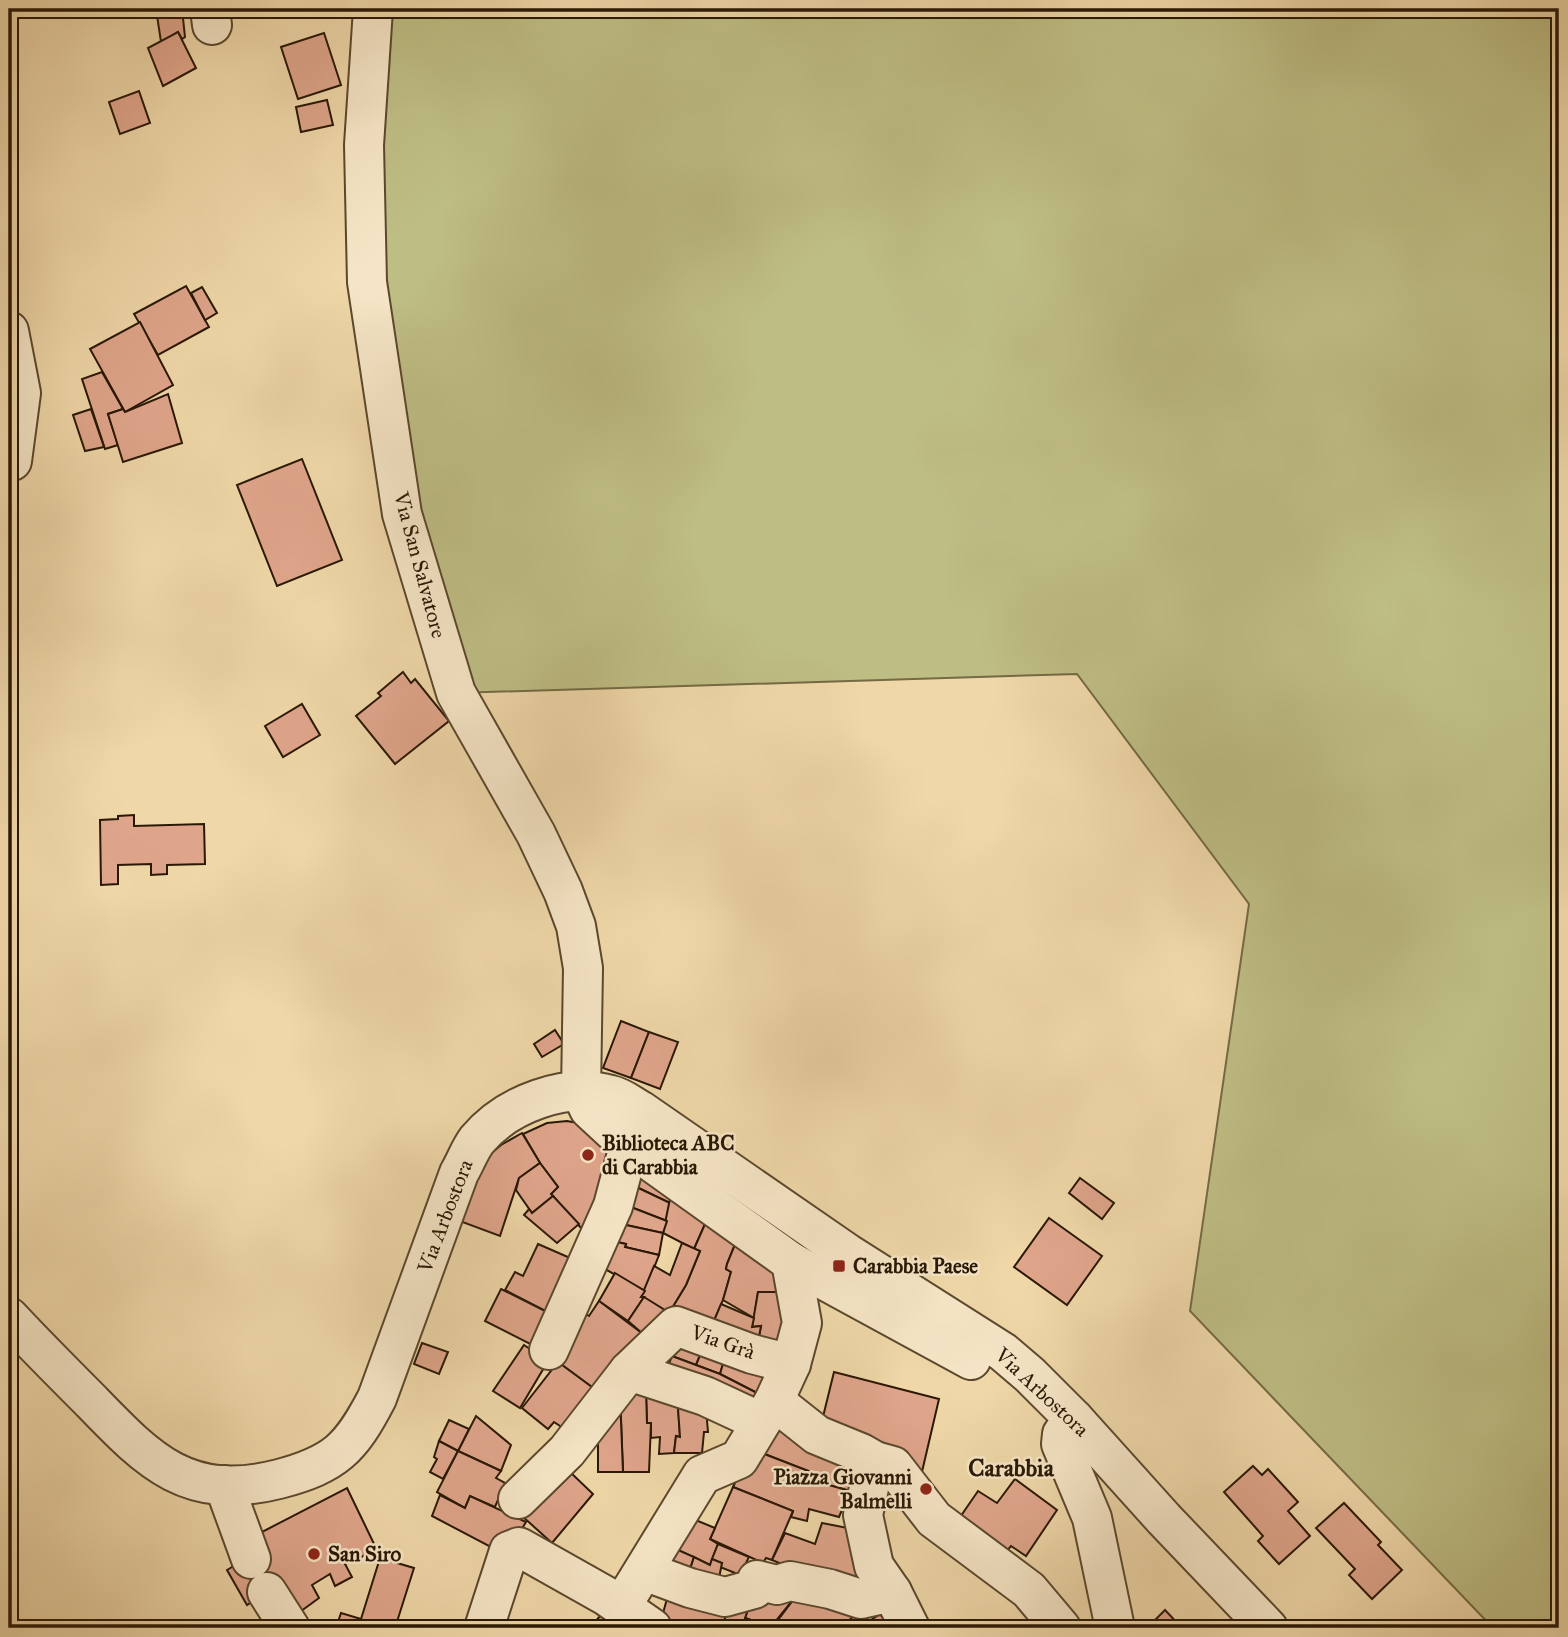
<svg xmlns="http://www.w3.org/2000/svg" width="1568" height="1637" font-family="'IM FELL Great Primer',serif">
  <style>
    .green { fill: #bebd84; stroke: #746a44; stroke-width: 2 }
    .building { fill: #dfa58b; stroke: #2a1805; stroke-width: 2 }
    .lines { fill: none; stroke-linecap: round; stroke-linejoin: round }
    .minor-casing { stroke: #5b482e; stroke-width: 42 }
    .minor { stroke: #f5e5c6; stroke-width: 38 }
    .poi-dot { fill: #8f2418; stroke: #f5e5c6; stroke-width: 2.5 }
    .labels { text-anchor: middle; stroke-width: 5; stroke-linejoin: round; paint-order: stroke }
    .street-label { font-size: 21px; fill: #2a1805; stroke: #f5e5c6 }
    .poi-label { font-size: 21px; font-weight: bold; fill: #2a1805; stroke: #f5e5c6; text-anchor: start }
    .quarter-label { font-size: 24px; font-weight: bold; fill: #2a1805; stroke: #f5e5c6 }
  </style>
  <rect width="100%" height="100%" fill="#efd7a8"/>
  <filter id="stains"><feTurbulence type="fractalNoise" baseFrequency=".00286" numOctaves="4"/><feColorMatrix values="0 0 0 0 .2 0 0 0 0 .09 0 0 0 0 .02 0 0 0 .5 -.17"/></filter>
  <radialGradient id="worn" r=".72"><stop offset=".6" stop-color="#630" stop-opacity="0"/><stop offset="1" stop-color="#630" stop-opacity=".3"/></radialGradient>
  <path class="green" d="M 373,9 L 1559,9 L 1559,1628 L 1493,1628 L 1190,1311 L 1249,904 L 1077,674 L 456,693 L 367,282 Z"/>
  <g class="building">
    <path d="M 156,9 L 182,9 L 185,37 L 182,39 L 178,32 L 161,42 Z"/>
    <path d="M 178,32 L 196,68 L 163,86 L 148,48 Z"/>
    <path d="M 324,33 L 341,85 L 298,99 L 281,47 Z"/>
    <path d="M 139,91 L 150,123 L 120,134 L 109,102 Z"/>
    <path d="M 327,100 L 333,125 L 301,132 L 296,107 Z"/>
    <path d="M 186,286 L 209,327 L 158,355 L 134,314 Z"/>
    <path d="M 202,287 L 217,313 L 205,320 L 191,293 Z"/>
    <path d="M 140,322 L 173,385 L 125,412 L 90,349 Z"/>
    <path d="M 102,372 L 123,409 L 108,414 L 118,445 L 105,449 L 82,379 Z"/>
    <path d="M 168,394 L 182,443 L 123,462 L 108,414 L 123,409 L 125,412 Z"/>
    <path d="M 91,409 L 104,447 L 85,451 L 73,415 Z"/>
    <path d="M 302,459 L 342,560 L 277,586 L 237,485 Z"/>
    <path d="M 403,672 L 411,683 L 415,679 L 449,721 L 395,764 L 356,716 L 381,696 L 378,693 Z"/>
    <path d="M 302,704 L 320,735 L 283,757 L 265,726 Z"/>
    <path d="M 134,815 L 134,826 L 204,824 L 205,864 L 167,865 L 167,874 L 151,875 L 151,864 L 118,865 L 118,884 L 101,885 L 100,820 L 118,819 L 118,816 Z"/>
    <path d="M 621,1021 L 649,1032 L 631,1078 L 603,1068 Z"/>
    <path d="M 555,1030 L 564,1044 L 542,1057 L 534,1044 Z"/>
    <path d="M 649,1032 L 678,1042 L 660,1089 L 631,1078 Z"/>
    <path d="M 567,1121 L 583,1124 L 627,1157 L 617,1192 L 581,1228 L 551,1194 L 558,1187 L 540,1163 L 523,1134 L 547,1123 Z"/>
    <path d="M 522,1133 L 540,1163 L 519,1178 L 500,1236 L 457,1220 L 487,1157 L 501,1145 Z"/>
    <path d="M 632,1161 L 672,1189 L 670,1203 L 628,1183 Z"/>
    <path d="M 540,1163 L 558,1187 L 551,1194 L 553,1196 L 532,1213 L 516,1190 L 519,1178 Z"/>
    <path d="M 1080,1178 L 1114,1203 L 1102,1219 L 1069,1193 Z"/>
    <path d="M 628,1183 L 670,1203 L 667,1221 L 623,1204 Z"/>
    <path d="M 672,1189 L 709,1215 L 694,1249 L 663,1233 Z"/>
    <path d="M 553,1196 L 579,1224 L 557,1243 L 524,1215 L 529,1209 L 532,1213 Z"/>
    <path d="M 623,1204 L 667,1221 L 663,1233 L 612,1222 Z"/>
    <path d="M 709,1215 L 738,1237 L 727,1264 L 726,1269 L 731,1272 L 723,1300 L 708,1335 L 669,1313 L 686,1285 L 700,1251 L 694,1249 Z"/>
    <path d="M 1049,1218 L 1102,1256 L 1067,1305 L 1014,1267 Z"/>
    <path d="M 612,1222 L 663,1233 L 659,1255 L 625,1247 L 626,1244 L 608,1240 Z"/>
    <path d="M 738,1237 L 782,1267 L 785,1292 L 758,1292 L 754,1318 L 723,1300 L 731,1272 L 726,1269 L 727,1264 Z"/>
    <path d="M 608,1240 L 626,1244 L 625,1247 L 659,1255 L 645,1291 L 603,1268 Z"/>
    <path d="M 682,1243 L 700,1251 L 686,1285 L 669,1313 L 641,1297 L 654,1266 L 670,1275 Z"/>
    <path d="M 538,1244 L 584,1264 L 559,1318 L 505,1290 L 515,1272 L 523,1276 Z"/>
    <path d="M 615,1273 L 645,1291 L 641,1297 L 644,1297 L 628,1321 L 599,1301 Z"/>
    <path d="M 501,1289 L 559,1318 L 542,1350 L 485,1321 Z"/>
    <path d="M 758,1292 L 788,1292 L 787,1359 L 757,1347 L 761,1326 L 752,1327 Z"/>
    <path d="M 644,1297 L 676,1317 L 643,1334 L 628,1321 Z"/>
    <path d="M 599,1301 L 643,1334 L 600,1393 L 558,1362 L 581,1311 L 589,1316 Z"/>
    <path d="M 721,1304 L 754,1318 L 752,1327 L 761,1326 L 757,1347 L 708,1335 Z"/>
    <path d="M 678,1330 L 706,1341 L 696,1365 L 672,1356 L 671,1360 L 661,1355 Z"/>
    <path d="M 706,1341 L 728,1347 L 720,1374 L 696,1365 Z"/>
    <path d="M 422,1343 L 448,1352 L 439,1374 L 414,1364 Z"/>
    <path d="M 524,1345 L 548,1361 L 520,1408 L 493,1391 Z"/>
    <path d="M 728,1347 L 773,1363 L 761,1395 L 720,1374 Z"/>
    <path d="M 672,1356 L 720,1374 L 761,1395 L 754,1413 L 663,1378 Z"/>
    <path d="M 558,1362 L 600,1393 L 575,1436 L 554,1422 L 548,1429 L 522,1408 Z"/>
    <path d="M 834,1372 L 939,1399 L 921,1476 L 819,1433 Z"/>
    <path d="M 677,1391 L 680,1437 L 676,1436 L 674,1453 L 659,1454 L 660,1437 L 651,1438 L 651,1423 L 647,1423 L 646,1392 Z"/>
    <path d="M 620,1392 L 646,1392 L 647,1423 L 651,1423 L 649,1472 L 623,1472 Z"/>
    <path d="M 677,1394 L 705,1398 L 708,1432 L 704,1432 L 702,1453 L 674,1453 L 676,1436 L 680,1437 Z"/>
    <path d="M 620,1396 L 623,1472 L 598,1472 L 598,1426 Z"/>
    <path d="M 476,1416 L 511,1445 L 501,1471 L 458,1451 Z"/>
    <path d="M 768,1416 L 860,1454 L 850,1491 L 811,1480 L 816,1474 L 755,1450 Z"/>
    <path d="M 449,1420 L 469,1429 L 458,1451 L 439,1441 Z"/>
    <path d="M 439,1441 L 458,1451 L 443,1479 L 430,1472 L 437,1459 L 434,1457 Z"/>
    <path d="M 751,1449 L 816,1474 L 811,1480 L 850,1491 L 839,1517 L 809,1509 L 807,1521 L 791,1517 L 793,1511 L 733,1487 Z"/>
    <path d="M 458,1451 L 501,1471 L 496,1478 L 505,1483 L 495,1507 L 470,1496 L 465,1508 L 437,1492 Z"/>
    <path d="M 1253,1466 L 1262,1475 L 1268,1469 L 1298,1502 L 1288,1511 L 1310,1536 L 1279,1564 L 1258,1541 L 1263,1536 L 1224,1492 Z"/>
    <path d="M 567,1469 L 593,1494 L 552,1543 L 522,1516 Z"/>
    <path d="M 1015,1479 L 1057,1510 L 1026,1556 L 1011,1546 L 1000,1559 L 954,1526 L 978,1491 L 997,1503 Z"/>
    <path d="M 733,1487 L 793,1511 L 772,1560 L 766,1558 L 763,1563 L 710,1539 Z"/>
    <path d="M 347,1488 L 377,1550 L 345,1564 L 352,1577 L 335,1586 L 330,1574 L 312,1585 L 319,1598 L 297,1614 L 267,1592 L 247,1605 L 227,1570 L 247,1558 L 260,1533 Z"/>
    <path d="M 440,1495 L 465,1508 L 470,1496 L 526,1522 L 506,1555 L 432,1516 Z"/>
    <path d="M 1344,1503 L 1381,1542 L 1378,1545 L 1402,1570 L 1372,1599 L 1349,1575 L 1355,1569 L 1316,1528 Z"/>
    <path d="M 681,1514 L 715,1528 L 710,1539 L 718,1544 L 710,1565 L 669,1546 Z"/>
    <path d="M 822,1523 L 863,1531 L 865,1563 L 855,1595 L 772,1560 L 785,1533 L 815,1544 Z"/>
    <path d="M 718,1544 L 749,1557 L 740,1575 L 720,1567 L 722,1563 L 712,1559 Z"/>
    <path d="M 669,1546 L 694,1557 L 686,1582 L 658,1573 Z"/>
    <path d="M 694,1557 L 710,1565 L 712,1559 L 722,1563 L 716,1593 L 686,1582 Z"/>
    <path d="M 380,1558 L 414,1568 L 395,1628 L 336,1628 L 341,1613 L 361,1619 Z"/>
    <path d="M 758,1581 L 800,1591 L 771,1627 L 745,1618 Z"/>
    <path d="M 671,1584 L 731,1599 L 722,1628 L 659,1628 Z"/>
    <path d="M 800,1591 L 861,1609 L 841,1628 L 772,1628 Z"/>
    <path d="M 731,1599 L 750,1604 L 745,1618 L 757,1622 L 755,1628 L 722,1628 Z"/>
    <path d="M 609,1605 L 645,1628 L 590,1628 Z"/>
    <path d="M 1165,1610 L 1182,1628 L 1149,1628 L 1148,1627 Z"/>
    <path d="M 880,1614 L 892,1628 L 859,1628 Z"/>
    <path d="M 757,1622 L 771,1627 L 772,1628 L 755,1628 Z"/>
  </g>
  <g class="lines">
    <defs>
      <g id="minor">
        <path d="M 210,9 L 212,25"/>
        <path d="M 373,9 L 364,145 L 367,282 L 402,514 L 456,693 L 536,834 L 563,891 L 576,926 L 583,968 L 581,1092 L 589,1109 L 629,1146 L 791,1262 L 802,1323 L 791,1364 L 774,1401 L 739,1459 L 702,1475 L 621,1607"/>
        <path d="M 9,331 L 21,393 L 12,461"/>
        <path d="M 791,1262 L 971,1360"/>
        <path d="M 9,1317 C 36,1346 63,1373 91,1401 C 150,1462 188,1502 279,1479 C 336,1464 351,1448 377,1398 L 459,1173 C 465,1163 470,1149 477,1140 C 507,1104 566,1082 611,1095 C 621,1097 631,1105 640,1110 L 847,1253 L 1003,1352 L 1030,1375 L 1074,1419 L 1164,1519 L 1268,1628"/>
        <path d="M 549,1350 L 613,1206 L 629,1146"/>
        <path d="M 629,1371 L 705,1396 L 761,1422"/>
        <path d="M 774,1401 L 817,1435 L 861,1453 L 875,1461 L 893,1466 L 934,1519 L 1029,1590 L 1061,1628"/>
        <path d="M 1074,1419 L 1062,1434 L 1061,1444 L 1092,1518 L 1115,1628"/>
        <path d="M 875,1461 L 863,1515 L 874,1566 L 892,1592 L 910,1628"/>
        <path d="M 224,1485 L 251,1559"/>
        <path d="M 518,1499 L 567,1451 L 629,1371 L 676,1326 L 752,1354 L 791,1364"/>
        <path d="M 644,1571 L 690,1588 L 725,1597 L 754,1589 L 757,1580 L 777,1585 L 790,1581 L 830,1589 L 861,1599 L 892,1592"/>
        <path d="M 267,1592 L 290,1628"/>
        <path d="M 484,1628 L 509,1551 L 519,1547 L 606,1596 L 652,1628"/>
      </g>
    </defs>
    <use href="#minor" class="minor-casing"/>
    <use href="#minor" class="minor"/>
  </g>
  <g class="poi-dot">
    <circle cx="588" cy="1155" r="7"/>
    <rect x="832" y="1259" width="14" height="14" rx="3.5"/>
    <circle cx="926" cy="1489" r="7"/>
    <circle cx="314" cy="1554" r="7"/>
  </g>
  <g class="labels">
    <g class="street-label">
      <text transform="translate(420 565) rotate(75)" y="7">Via San Salvatore</text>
      <text transform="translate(445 1216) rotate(-69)" y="7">Via Arbostora</text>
      <text transform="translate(723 1342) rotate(19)" y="7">Via Grà</text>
      <text transform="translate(1042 1392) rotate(43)" y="7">Via Arbostora</text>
    </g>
    <g class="poi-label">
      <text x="602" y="1150">Biblioteca ABC<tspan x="602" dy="24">di Carabbia</tspan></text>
      <text x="853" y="1273">Carabbia Paese</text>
      <text x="912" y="1484" text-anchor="end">Piazza Giovanni<tspan x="912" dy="24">Balmelli</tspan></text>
      <text x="328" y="1561">San Siro</text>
    </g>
    <g class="quarter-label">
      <text x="1011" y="1476">Carabbia</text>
    </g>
  </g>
  <rect width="1568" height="1637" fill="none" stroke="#efd7a8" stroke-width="35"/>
  <rect x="10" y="10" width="1547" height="1616" fill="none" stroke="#2a1805" stroke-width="3.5"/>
  <rect x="18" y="18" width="1533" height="1602" fill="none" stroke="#2a1805" stroke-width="2"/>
  <rect width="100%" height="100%" filter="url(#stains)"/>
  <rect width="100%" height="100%" fill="url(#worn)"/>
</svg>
